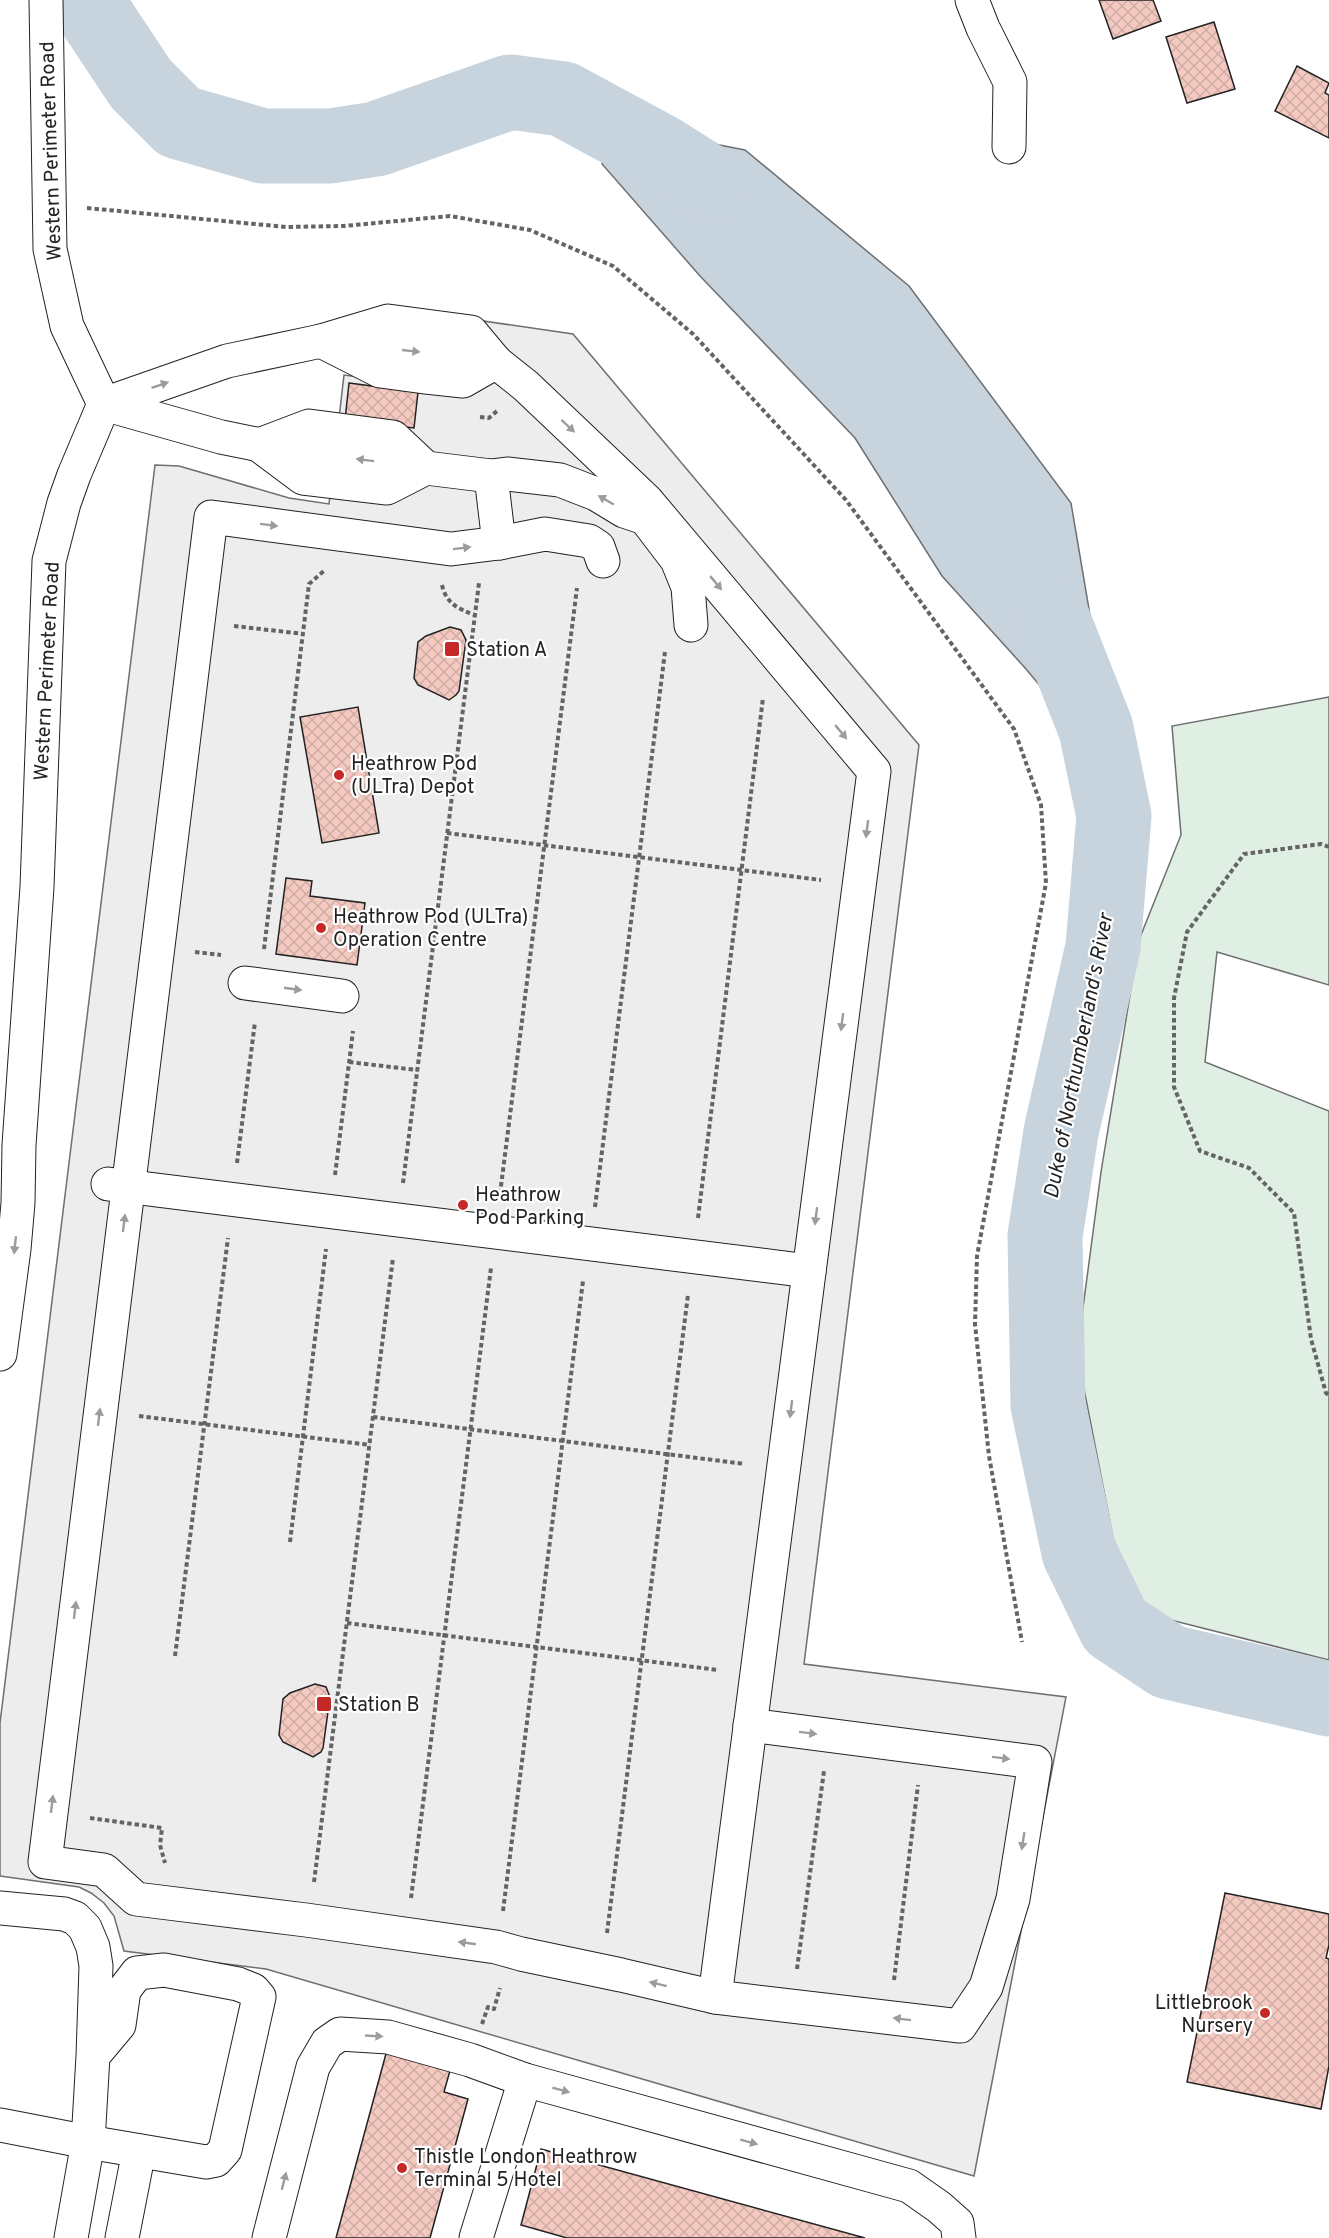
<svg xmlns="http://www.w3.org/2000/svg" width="1329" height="2238" font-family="Overpass,sans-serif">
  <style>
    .park { fill: #e0efe3; stroke: #6f6f6f; stroke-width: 1.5 }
    .parking { fill: #ededed; stroke: #6f6f6f; stroke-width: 1.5 }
    .water { fill: #c7d3dd; stroke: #6f6f6f; stroke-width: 1.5 }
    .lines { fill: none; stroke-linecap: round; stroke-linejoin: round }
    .river { stroke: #c7d3dd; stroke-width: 75 }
    .building { fill: url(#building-cross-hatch); stroke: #222; stroke-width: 1.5 }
    .minor-casing { stroke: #222; stroke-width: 35 }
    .path { stroke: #646464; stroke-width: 4; stroke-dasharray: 4.5 3; stroke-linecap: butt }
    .minor { stroke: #fff; stroke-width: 33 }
    .oneway { fill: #9c9c9c }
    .poi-dot { fill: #c62828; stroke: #fff; stroke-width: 2 }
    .labels { text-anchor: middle; stroke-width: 4.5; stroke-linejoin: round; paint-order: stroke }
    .street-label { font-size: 20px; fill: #222; stroke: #fff }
    .poi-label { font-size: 20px; fill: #222; stroke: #fff; text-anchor: start }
    .water-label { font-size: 21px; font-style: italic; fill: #222; stroke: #fff }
  </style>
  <defs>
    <pattern id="building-cross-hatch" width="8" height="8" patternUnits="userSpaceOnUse" patternTransform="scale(1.5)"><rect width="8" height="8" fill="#f3c9c0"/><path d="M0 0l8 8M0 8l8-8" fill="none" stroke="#d0aca5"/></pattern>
  </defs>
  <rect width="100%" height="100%" fill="#fff"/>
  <path class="park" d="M 1329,697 L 1329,985 L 1217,952 L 1205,1062 L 1329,1111 L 1329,1660 L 1127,1609 L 1077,1353 L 1101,1172 L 1139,940 L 1181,835 L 1172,726 Z"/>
  <path class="parking" d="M 435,314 L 573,334 L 919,745 L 804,1664 L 1066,1697 L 974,2176 L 266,1969 L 124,1951 L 114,1916 L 104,1903 L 91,1893 L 79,1887 L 0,1876 L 0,1723 L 155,465 L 179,466 L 289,498 L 329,504 L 344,375 L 425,386 Z"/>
  <path class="water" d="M 622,126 L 745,150 L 909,286 L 1071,503 L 1089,609 L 1103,709 L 1067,718 L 1026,669 L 942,576 L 855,438 L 700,276 L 602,164 Z"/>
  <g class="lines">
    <g class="river">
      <path d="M 96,16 L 141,84 L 179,122 L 263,146 L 330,146 L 376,139 L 510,92 L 563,99 L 661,152 L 710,183"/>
      <path d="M 1051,615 L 1096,729 L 1114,816 L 1103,947 L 1061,1132 L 1045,1236 L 1048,1405 L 1079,1552 L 1115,1626 L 1169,1662 L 1329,1699"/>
    </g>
  </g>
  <g class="building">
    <path d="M 1099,0 L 1153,0 L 1161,21 L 1113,39 Z"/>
    <path d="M 1214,22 L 1235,89 L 1187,103 L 1166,37 Z"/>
    <path d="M 1297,66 L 1329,83 L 1325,93 L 1329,95 L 1329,138 L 1275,111 Z"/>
    <path d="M 349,383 L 418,392 L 414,428 L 345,420 Z"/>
    <path d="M 450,627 L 461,630 L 466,640 L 459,691 L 456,695 L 449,700 L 418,685 L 414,678 L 418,642 L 426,636 Z"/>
    <path d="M 358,707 L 379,833 L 322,843 L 300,717 Z"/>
    <path d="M 286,878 L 312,881 L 310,896 L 365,903 L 357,965 L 276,954 Z"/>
    <path d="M 315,1684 L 326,1687 L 330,1697 L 323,1748 L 321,1752 L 313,1757 L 283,1742 L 279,1735 L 283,1699 L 290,1693 Z"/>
    <path d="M 1225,1893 L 1329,1914 L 1329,1945 L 1326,1958 L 1329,1959 L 1329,2066 L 1321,2109 L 1187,2082 Z"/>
    <path d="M 387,2050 L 451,2067 L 444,2092 L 468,2099 L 430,2238 L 336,2238 Z"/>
    <path d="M 541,2149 L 865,2238 L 567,2238 L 521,2225 Z"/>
  </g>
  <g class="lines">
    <defs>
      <g id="minor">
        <path d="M 972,0 L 983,28 L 1010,82 L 1009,147"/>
        <path d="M 388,321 L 471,332 L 496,362 L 463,381 L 426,377 L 380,371 L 321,341 Z"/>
        <path d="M 104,404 L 227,361 L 321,341 L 496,362 L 526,386 L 647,501 L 874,771 L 715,1997"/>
        <path d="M 104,404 L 221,437 L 295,452 L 491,476 L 507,474 L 560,480 L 596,494 L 624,511 L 645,518 L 677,560 L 688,587 L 691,625"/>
        <path d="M 309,426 L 393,437 L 426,468 L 387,488 L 303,478 L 259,445 Z"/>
        <path d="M 491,476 L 499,543"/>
        <path d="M 603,561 L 598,547 L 589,541 L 545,534 L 499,543 L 451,549 L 211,517 L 45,1862 L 104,1870 L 136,1899 L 306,1920 L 496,1947 L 521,1954 L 621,1975 L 715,1997 L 960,2026 L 986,1987 L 1013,1899 L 1035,1762 L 750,1725"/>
        <path d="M 245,983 L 342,996"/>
        <path d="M 108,1184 L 809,1271"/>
        <path d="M 0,1354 L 14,1249 L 18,1203 L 19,1145 L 37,887 L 49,561 L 64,503 L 74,475 L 104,404 L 67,326 L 50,249 L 46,0"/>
        <path d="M 0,1908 L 64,1914 L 75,1918 L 85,1928 L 93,1947 L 96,1966 L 93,2056 L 88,2142 L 206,2162 L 216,2160 L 225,2150 L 259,1997 L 253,1990 L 238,1984 L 164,1970 L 137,1973 L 124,1990 L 119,2025 L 93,2056"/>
        <path d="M 0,2125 L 88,2142 L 71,2238"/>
        <path d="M 122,2238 L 139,2151"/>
        <path d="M 269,2238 L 313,2067 L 327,2043 L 340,2034 L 388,2037 L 470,2060 L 525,2080 L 909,2186 L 939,2207 L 957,2223 L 959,2238"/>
        <path d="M 476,2238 L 525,2080"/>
      </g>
    </defs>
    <use href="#minor" class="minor-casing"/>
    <g class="path">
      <path d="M 87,208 L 286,227 L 344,226 L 450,216 L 530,230 L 613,266 L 693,334 L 846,500 L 1014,729 L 1041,805 L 1046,883 L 977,1256 L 975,1324 L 989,1456 L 1022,1642"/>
      <path d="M 480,417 L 489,418 L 497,411"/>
      <path d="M 442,585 C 446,603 458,609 475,615"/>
      <path d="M 234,626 L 304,634"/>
      <path d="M 447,833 L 821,880"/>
      <path d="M 1329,847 L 1321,844 L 1244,854 L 1187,932 L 1174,998 L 1174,1087 L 1200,1151 L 1249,1168 L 1294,1213 L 1311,1339 L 1326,1393 L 1329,1395"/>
      <path d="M 264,949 L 309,584 L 325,570"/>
      <path d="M 195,952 L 221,955"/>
      <path d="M 349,1062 L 417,1070"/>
      <path d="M 237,1163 L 255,1022"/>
      <path d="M 335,1175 L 353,1031"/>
      <path d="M 403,1183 L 479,583"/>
      <path d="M 500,1194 L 577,588"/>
      <path d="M 595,1207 L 665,652"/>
      <path d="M 698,1218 L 763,698"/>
      <path d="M 139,1416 L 370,1445"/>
      <path d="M 373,1417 L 745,1464"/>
      <path d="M 290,1542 L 326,1249"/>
      <path d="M 347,1623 L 718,1670"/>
      <path d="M 175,1656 L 228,1238"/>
      <path d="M 90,1818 L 162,1828 L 160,1845 L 165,1863"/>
      <path d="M 314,1882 L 393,1258"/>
      <path d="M 411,1898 L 491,1268"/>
      <path d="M 503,1911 L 583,1281"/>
      <path d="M 607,1933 L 688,1295"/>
      <path d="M 797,1969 L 824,1771"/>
      <path d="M 894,1980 L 918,1785"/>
      <path d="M 482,2024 L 488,2007 L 494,2009 L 500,1988"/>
    </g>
    <use href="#minor" class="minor"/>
  </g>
  <defs><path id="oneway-solid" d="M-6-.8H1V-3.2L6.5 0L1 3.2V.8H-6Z" transform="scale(1.5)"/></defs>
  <g class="oneway">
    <use href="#oneway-solid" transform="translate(411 351) rotate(6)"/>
    <use href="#oneway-solid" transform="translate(160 385) rotate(-19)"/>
    <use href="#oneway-solid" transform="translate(568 426) rotate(43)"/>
    <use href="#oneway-solid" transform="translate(365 460) rotate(-173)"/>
    <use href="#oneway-solid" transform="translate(606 500) rotate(-150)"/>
    <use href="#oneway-solid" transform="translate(269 525) rotate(7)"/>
    <use href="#oneway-solid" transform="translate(462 548) rotate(-7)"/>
    <use href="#oneway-solid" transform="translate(716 583) rotate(50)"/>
    <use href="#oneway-solid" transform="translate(841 732) rotate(50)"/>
    <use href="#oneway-solid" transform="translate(867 829) rotate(97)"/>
    <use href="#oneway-solid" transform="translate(293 989) rotate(8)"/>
    <use href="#oneway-solid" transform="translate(842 1022) rotate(97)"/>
    <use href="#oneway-solid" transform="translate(816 1216) rotate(97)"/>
    <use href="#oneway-solid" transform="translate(124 1223) rotate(-83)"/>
    <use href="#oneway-solid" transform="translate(15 1245) rotate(96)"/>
    <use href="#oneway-solid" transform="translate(791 1409) rotate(97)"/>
    <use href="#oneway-solid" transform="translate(99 1417) rotate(-83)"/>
    <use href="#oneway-solid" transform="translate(75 1610) rotate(-83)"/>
    <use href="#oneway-solid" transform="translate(808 1733) rotate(7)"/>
    <use href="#oneway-solid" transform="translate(1001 1758) rotate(7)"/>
    <use href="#oneway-solid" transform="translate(52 1804) rotate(-83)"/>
    <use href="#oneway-solid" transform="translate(1023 1841) rotate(99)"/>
    <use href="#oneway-solid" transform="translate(467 1943) rotate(-172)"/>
    <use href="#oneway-solid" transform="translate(658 1984) rotate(-166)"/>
    <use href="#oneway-solid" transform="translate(902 2019) rotate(-173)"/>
    <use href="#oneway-solid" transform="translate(374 2036) rotate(3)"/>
    <use href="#oneway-solid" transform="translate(561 2090) rotate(15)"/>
    <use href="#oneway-solid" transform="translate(749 2142) rotate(15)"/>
    <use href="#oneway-solid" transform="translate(284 2181) rotate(-76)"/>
  </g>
  <g class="poi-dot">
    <rect x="444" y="641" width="16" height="16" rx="3"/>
    <circle cx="339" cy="775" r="6"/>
    <circle cx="321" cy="928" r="6"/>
    <circle cx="463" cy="1205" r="6"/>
    <rect x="316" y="1696" width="16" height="16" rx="3"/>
    <circle cx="1265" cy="2013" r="6"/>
    <circle cx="402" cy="2168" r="6"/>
  </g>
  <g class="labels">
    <g class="street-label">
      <text transform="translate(50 151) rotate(-92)" y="7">Western Perimeter Road</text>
      <text transform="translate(46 671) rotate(-87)" y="7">Western Perimeter Road</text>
    </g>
    <g class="poi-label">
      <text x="466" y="656">Station A</text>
      <text x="351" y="770">Heathrow Pod<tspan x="351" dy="23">(ULTra) Depot</tspan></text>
      <text x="333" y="923">Heathrow Pod (ULTra)<tspan x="333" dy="23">Operation Centre</tspan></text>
      <text x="475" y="1201">Heathrow<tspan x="475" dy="23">Pod Parking</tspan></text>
      <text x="338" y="1711">Station B</text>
      <text x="1253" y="2009" text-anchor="end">Littlebrook<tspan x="1253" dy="23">Nursery</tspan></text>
      <text x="414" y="2163">Thistle London Heathrow<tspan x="414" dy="23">Terminal 5 Hotel</tspan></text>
    </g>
    <g class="water-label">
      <text transform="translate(1078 1056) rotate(-79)" y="7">Duke of Northumberland's River</text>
    </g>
  </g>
</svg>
